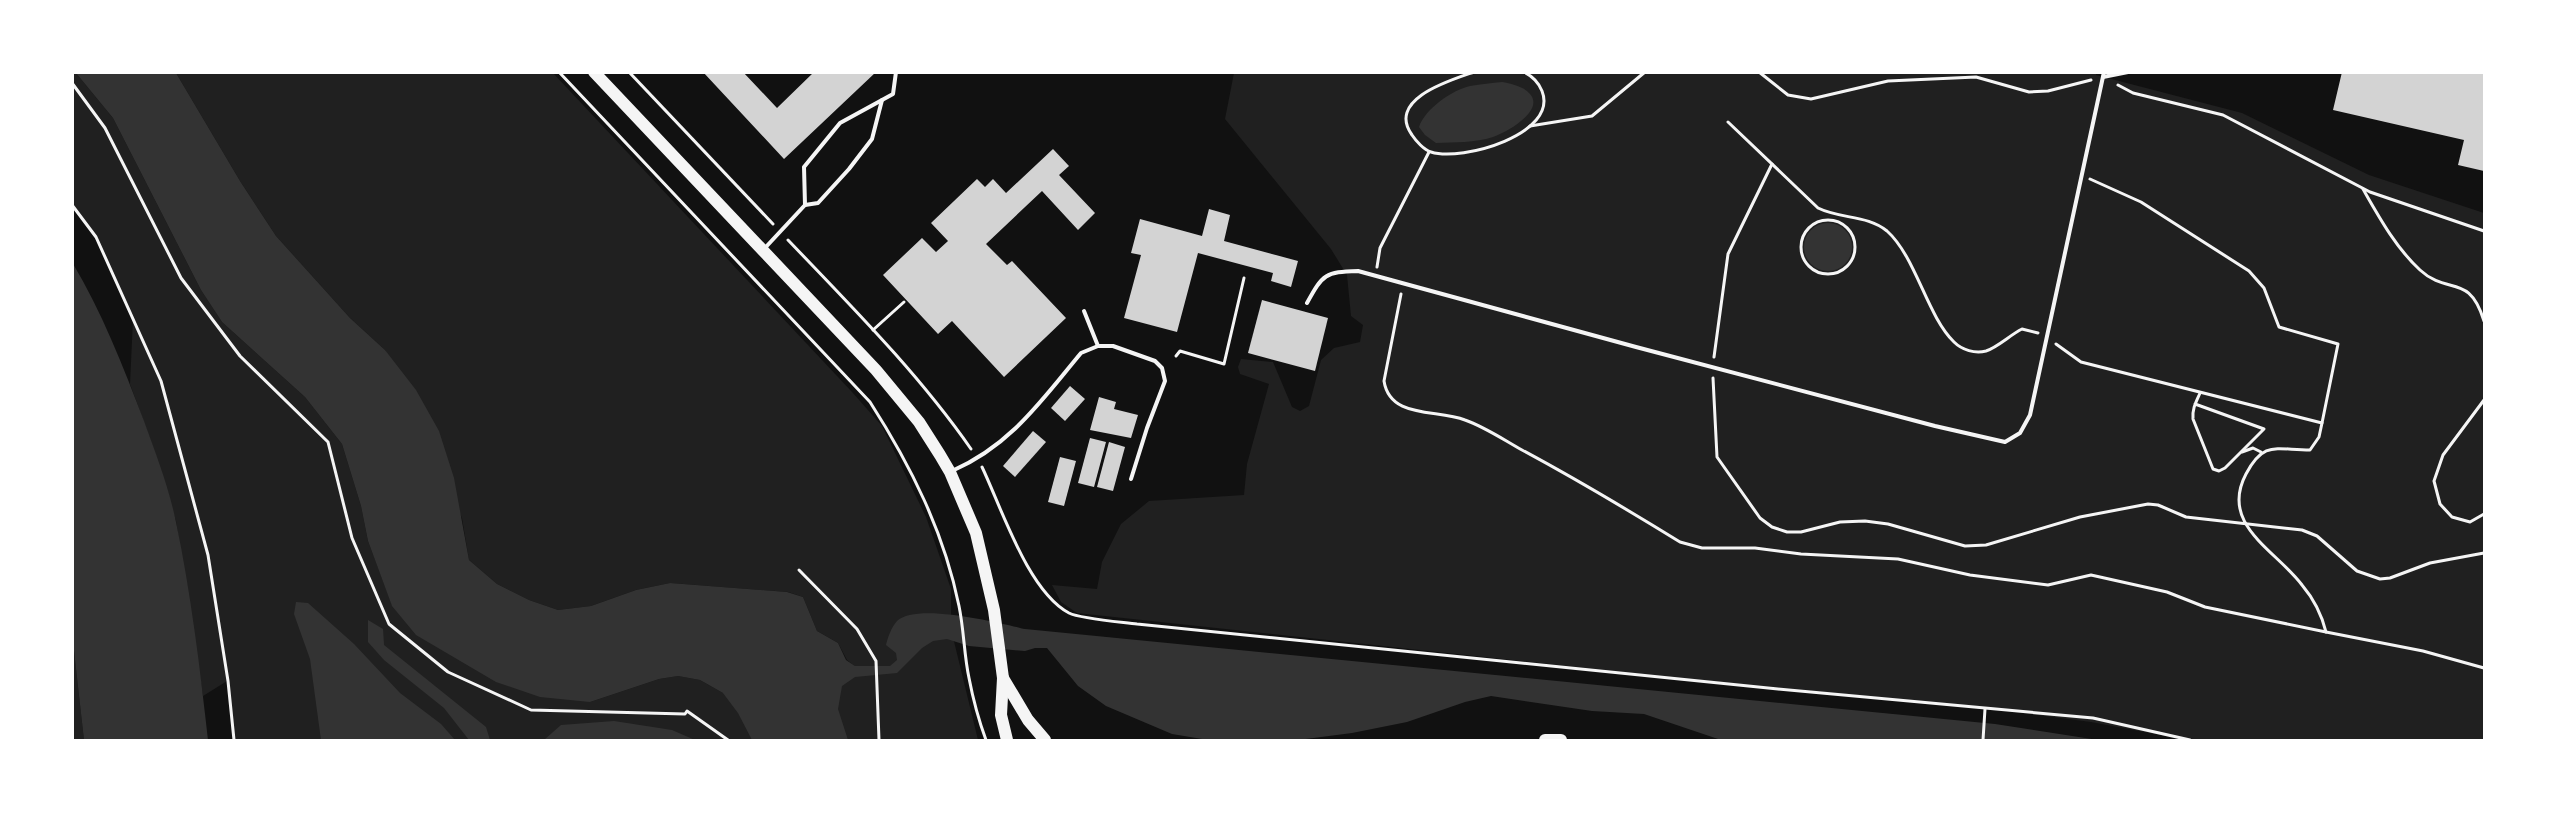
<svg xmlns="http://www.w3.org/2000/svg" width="2557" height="813" font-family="Rubik,sans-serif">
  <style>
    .green { fill: #202020 }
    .water { fill: #333 }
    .building { fill: #d3d3d3 }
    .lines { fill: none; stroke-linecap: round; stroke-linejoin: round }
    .path { stroke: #f5f5f5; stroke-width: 3 }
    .service { stroke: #f5f5f5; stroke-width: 4 }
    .primary { stroke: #f5f5f5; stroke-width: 12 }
  </style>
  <rect width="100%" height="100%" fill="#111"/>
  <g class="green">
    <path d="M 72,73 L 76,73 L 113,118 L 201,290 L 222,322 L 305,397 L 342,444 L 361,506 L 368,541 L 392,605 L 590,702 L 659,679 L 678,676 L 700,680 L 723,693 L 862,672 L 847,660 L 838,643 L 817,631 L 803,597 L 788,592 L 670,583 L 636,590 L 591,606 L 558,610 L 529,600 L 497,584 L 469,560 L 462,518 L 385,350 L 350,318 L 276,236 L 240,181 L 176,73 L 553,73 L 852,392 L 882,426 L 926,517 L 951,589 L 951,629 L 978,740 L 234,740 L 227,681 L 203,696 L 176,521 L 153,447 L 130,384 L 133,319 L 96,237 L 73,205 Z"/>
    <path d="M 1234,73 L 2096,73 L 2096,75 L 2242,113 L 2369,175 L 2484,213 L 2484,740 L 2188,740 L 2091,722 L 1960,705 L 1678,678 L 1077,613 L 1061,602 L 1052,585 L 1097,589 L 1102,562 L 1121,524 L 1149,501 L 1244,495 L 1247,464 L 1269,384 L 1240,374 L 1238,367 L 1241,359 L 1273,362 L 1292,407 L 1300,411 L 1309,406 L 1321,360 L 1334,348 L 1360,342 L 1363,325 L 1351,316 L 1347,275 L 1331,249 L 1225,119 Z"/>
    <path d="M 72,633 L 84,740 L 73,740 Z"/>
  </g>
  <g class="water">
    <path d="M 76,73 L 176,73 L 240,181 L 276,236 L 350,318 L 385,350 L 416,390 L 439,431 L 454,478 L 469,560 L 497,584 L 529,600 L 558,610 L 591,606 L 636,590 L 670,583 L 787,592 L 803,597 L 817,631 L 838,643 L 846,660 L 855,666 L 890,666 L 897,660 L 896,653 L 886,645 C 888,637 891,628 897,621 C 917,602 999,623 1025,629 L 1995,724 L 2098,740 L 1721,740 L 1644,714 L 1592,711 L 1491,696 L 1465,702 L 1407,722 L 1352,733 L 1298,740 L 1208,740 L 1172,734 L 1106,706 L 1078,686 L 1047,648 L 1035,648 L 1025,651 L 969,646 L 947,639 L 933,641 L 922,648 L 897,673 L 855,677 L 842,686 L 838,709 L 848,740 L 752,740 L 738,713 L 723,693 L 700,680 L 678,676 L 659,679 L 590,702 L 540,697 L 496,682 L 416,635 L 392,606 L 368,541 L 361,506 L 342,444 L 305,397 L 222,322 L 201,290 L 113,118 Z"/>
    <path d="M 1502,82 C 1512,84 1523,86 1530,94 C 1545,111 1506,133 1493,137 C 1475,143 1454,142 1436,143 L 1425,135 L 1419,127 C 1425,109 1452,90 1470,86 C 1481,84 1492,83 1502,82 Z"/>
    <circle cx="1828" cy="247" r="24"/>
    <path d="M 72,262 C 102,312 123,366 144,421 C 156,454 169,488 176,522 C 191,594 200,668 208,740 L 84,740 L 72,633 Z"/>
    <path d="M 296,602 L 308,603 L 354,644 L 400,693 L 441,724 L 455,740 L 321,740 L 310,659 L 294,614 Z"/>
    <path d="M 368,620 L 383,629 L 384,645 L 486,727 L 490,740 L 469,740 L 444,708 L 384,660 L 368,642 Z"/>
    <path d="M 614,721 L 672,730 L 695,740 L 544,740 L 561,725 Z"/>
  </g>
  <g class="building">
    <path d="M 703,72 L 743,72 L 777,108 L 814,72 L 876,72 L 784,159 Z"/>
    <path d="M 2342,72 L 2484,72 L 2484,171 L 2458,165 L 2464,140 L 2333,110 Z"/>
    <path d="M 1053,149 L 1069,166 L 1059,175 L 1095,213 L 1078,230 L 1042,191 L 986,244 L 1007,265 L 1012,261 L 1066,318 L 1004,377 L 952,321 L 938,334 L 883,275 L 922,238 L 936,252 L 948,241 L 931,223 L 977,179 L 985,187 L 993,179 L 1006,193 Z"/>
    <path d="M 1209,209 L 1230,215 L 1224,241 L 1298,261 L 1291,287 L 1271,281 L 1273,273 L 1198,253 L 1177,332 L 1124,318 L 1141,255 L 1131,253 L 1140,219 L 1202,236 Z"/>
    <path d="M 1262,300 L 1328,318 L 1315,371 L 1248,353 Z"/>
    <path d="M 1070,386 L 1085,399 L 1065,421 L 1051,408 Z"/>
    <path d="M 1099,397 L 1116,402 L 1114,409 L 1138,415 L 1131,438 L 1090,430 Z"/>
    <path d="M 1033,431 L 1046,442 L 1015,477 L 1003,466 Z"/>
    <path d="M 1090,438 L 1106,442 L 1094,487 L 1078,483 Z"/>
    <path d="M 1109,442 L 1125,447 L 1113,491 L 1097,487 Z"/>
    <path d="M 1060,457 L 1076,461 L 1064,506 L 1048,502 Z"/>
  </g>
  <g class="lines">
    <g class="path">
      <path d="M 559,72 L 870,402 C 911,466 944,532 959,606 C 964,630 964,655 969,678 C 973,699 979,721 986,740"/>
      <path d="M 629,72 L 773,224"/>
      <path d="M 1474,72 C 1451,80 1386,99 1412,135 C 1416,141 1424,150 1431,152 C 1462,162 1559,134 1542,91 C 1539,83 1532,76 1524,72"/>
      <path d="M 1759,72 L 1788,95 L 1811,99 L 1888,81 L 1976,77 L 2029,92 L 2048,91 L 2091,80"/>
      <path d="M 72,83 L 105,128 L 181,278 L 240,356 L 328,442 L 352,538 L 389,624 L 448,672 L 531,710 L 685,714 L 687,711 L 728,740"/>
      <path d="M 2118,85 L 2133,93 L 2223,115 L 2370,192 L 2484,231"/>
      <path d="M 1728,122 L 1818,208 C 1840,219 1868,215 1887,231 C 1916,257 1927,316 1954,342 C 1962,350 1975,354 1986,351 C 1998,347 2010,335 2022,329 L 2038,333"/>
      <path d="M 1530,126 L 1592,116 L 1645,72"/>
      <path d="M 2363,189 C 2379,217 2396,248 2420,270 C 2448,296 2469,272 2484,321"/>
      <path d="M 72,205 L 96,237 L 161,381 L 208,555 L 228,681 L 234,740"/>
      <circle cx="1828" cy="247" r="27"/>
      <path d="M 788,240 C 852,307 918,373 971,449"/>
      <path d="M 1377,267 L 1380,248 L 1429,152"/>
      <path d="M 1401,294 L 1384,381 C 1390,419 1436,409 1465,420 C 1485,427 1504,440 1522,450 C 1576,479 1628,510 1680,542 L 1702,548 L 1755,548 L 1801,554 L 1898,559 L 1970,575 L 2048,585 L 2091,575 L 2167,592 L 2205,607 L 2326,632 C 2322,616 2313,598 2302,585 C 2276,550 2219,525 2246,474 C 2264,440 2276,450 2310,450 L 2319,437 L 2322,423"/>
      <path d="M 873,330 L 904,302"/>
      <path d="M 2056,344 L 2081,362 L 2322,423 L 2338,344 L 2279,327 L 2264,288 L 2249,271 L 2141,202 L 2090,179"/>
      <path d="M 1176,356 L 1180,351 L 1224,364 L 1244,278"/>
      <path d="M 1714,357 L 1728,254 L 1772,164"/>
      <path d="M 1713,378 L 1717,457 L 1760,518 L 1772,527 L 1787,532 L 1801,532 L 1840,522 L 1865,521 L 1888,524 L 1965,546 L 1986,545 L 2080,517 L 2148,504 L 2158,505 L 2186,517 L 2302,530 L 2317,536 L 2357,571 L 2380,579 L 2390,578 L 2430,563 L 2484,553"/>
      <path d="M 2484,400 L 2443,455 L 2434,481 L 2440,504 L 2452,517 L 2470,522 L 2484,514"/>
      <path d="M 2195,404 L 2264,429 L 2225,468 L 2219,471 L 2213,469 L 2193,419 C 2192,409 2196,402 2200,393"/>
      <path d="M 2242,452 L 2253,448 L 2261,452"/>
      <path d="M 982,467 C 1002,509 1028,591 1069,613 C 1081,619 1122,622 1137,624 L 1778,689 L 2093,718 L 2190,740"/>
      <path d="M 799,570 L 857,629 L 876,661 L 879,740"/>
      <path d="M 2326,632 L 2423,651 L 2484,668"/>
      <path d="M 1983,740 L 1985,709"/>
    </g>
    <g class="service">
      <path d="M 2103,77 L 2128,72"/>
      <path d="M 805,205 L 818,203 L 849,169 L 872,139 L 882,100"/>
      <path d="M 764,249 L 805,205 L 804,167 L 840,123 L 893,94 L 896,72"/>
      <path d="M 1307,303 C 1323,274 1325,272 1358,271 L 1636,347 L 1935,426 L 2005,442 L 2020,433 L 2030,415 L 2104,72"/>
      <path d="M 1084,311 L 1098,346"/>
      <path d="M 952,471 C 1011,445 1041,401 1081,353 L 1098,346 L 1113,346 L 1155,361 L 1162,368 L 1165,381 L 1147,428 L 1131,479"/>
    </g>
    <g class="primary">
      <path d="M 594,72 L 876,370 L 919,422 L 940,455 L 950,472 L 976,533 L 994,610 L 1003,678 L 1001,715 L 1007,740"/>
      <path d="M 1003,678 L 1028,720 L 1045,740"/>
      <path d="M 1545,740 L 1561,740"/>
    </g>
  </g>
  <rect width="2557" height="813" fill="none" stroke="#ffffff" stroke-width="148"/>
</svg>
